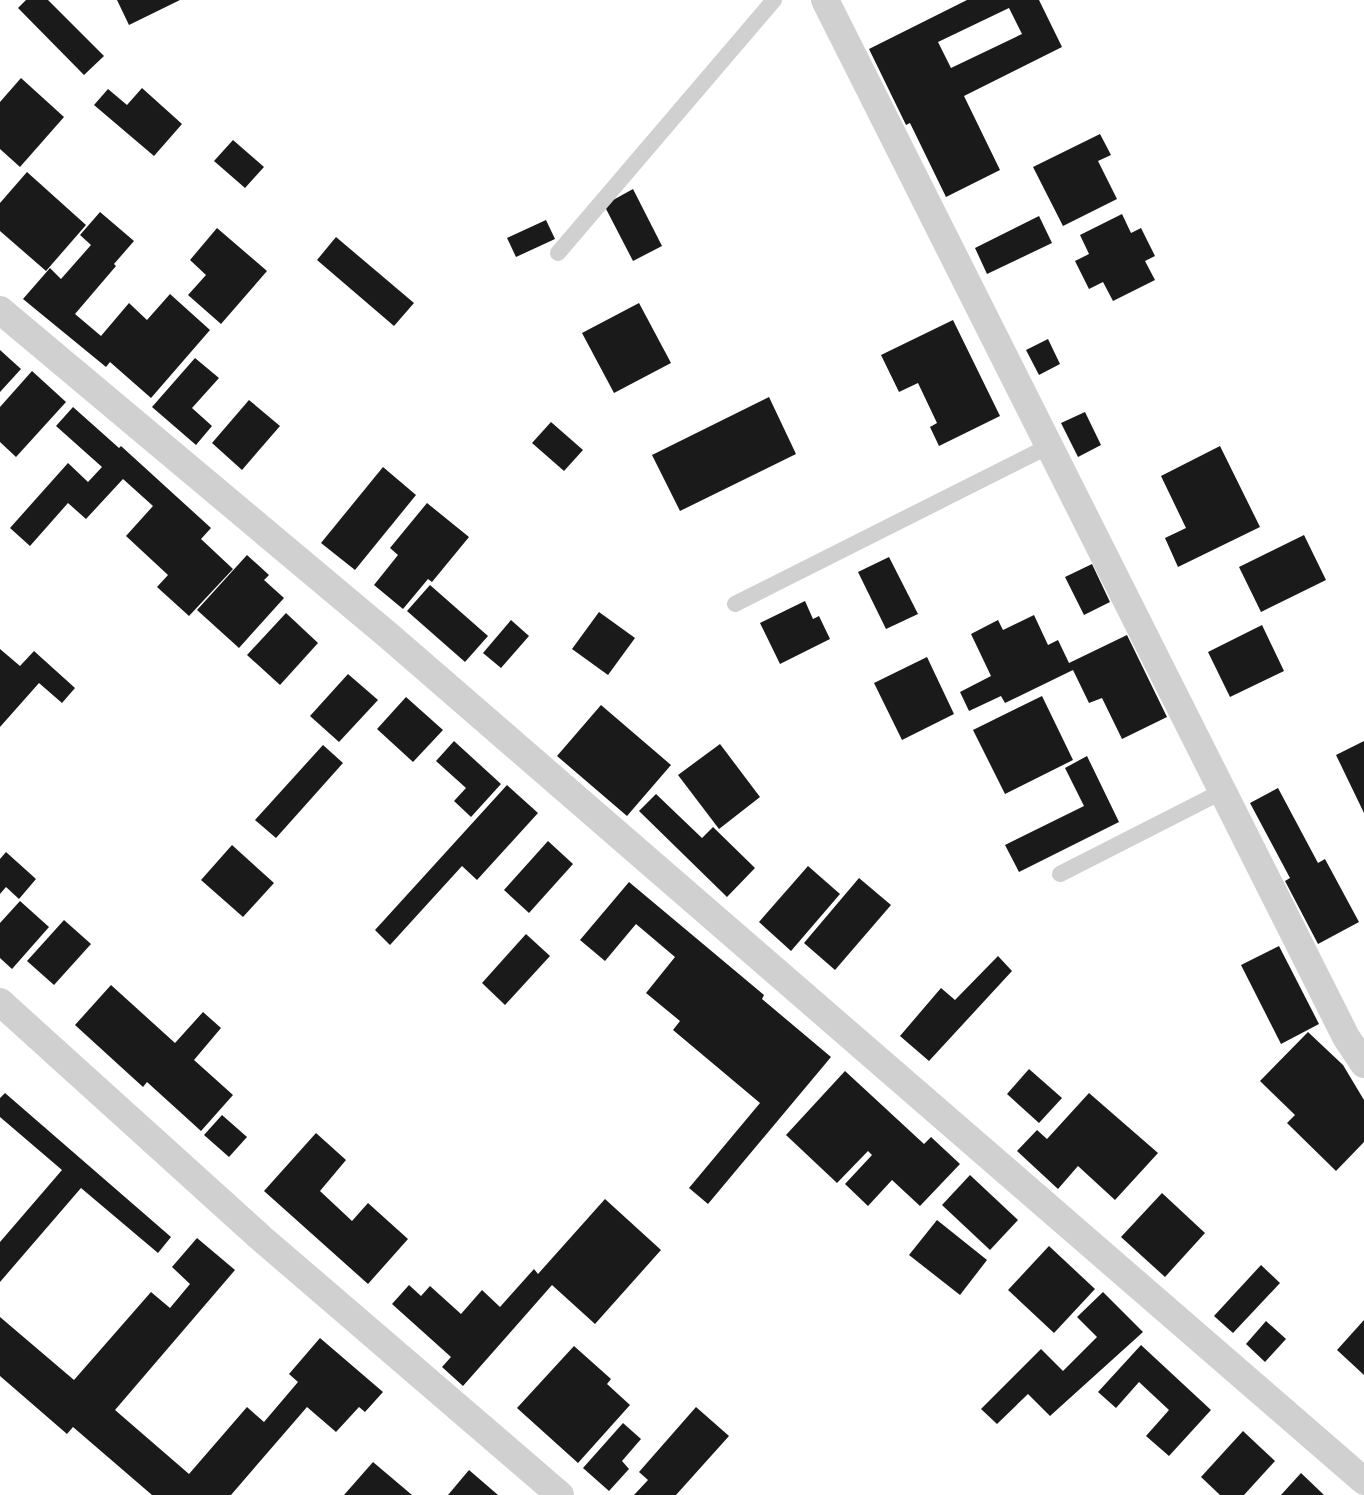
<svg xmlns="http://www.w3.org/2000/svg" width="1364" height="1495" font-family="'Fira Sans Condensed',sans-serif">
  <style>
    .building { fill: #1a1a1a; fill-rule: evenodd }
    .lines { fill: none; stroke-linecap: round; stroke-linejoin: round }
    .service { stroke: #d0d0d0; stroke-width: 16 }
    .minor { stroke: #d0d0d0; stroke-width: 28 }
  </style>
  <rect width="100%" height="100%" fill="#fff"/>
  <g class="building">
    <path d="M 26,0 L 48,0 L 104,56 L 84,75 L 18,8 Z"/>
    <path d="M 117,0 L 180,0 L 129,25 Z"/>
    <path d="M 967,0 L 1039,0 L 1062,47 L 964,96 L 1000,170 L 946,197 L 910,123 L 906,125 L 869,49 ZM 1009,8 L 1022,34 L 951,68 L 938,42 Z"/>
    <path d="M 21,78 L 64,117 L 20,167 L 0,149 L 0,102 Z"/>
    <path d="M 142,88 L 182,124 L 154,156 L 94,105 L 108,89 L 127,105 Z"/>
    <path d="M 1100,134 L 1111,155 L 1098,161 L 1117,199 L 1063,226 L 1033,167 Z"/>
    <path d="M 233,140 L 264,167 L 245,188 L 214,161 Z"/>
    <path d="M 27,172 L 86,225 L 46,271 L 0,231 L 0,203 Z"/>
    <path d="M 633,189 L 662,246 L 633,261 L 604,205 Z"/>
    <path d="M 100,212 L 134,241 L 114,264 L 116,266 L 75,314 L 101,336 L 129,303 L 147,320 L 170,294 L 210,330 L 151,398 L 110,362 L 106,367 L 23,299 L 50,268 L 61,279 L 91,245 L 80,235 Z"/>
    <path d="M 1122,214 L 1131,233 L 1141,228 L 1155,256 L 1145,261 L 1155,280 L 1113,301 L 1103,282 L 1089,289 L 1075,261 L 1089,254 L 1080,235 Z"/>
    <path d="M 1039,216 L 1052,243 L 987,274 L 975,248 Z"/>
    <path d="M 546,220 L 555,239 L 516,257 L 507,238 Z"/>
    <path d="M 217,228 L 267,271 L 221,324 L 188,295 L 206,275 L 190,260 Z"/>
    <path d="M 336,237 L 414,303 L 394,326 L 317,260 Z"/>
    <path d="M 639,303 L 671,363 L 614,393 L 582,333 Z"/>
    <path d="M 953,320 L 1000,416 L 939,446 L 930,427 L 937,423 L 918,383 L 899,392 L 881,355 Z"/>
    <path d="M 1048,339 L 1060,364 L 1039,375 L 1026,350 Z"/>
    <path d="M 0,350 L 21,369 L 0,392 Z"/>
    <path d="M 195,358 L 219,378 L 192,408 L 212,426 L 196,445 L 152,407 Z"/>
    <path d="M 32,371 L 66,402 L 16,457 L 0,442 L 0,407 Z"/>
    <path d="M 769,397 L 796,454 L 680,511 L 652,455 Z"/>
    <path d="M 249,400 L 280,426 L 242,470 L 212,443 Z"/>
    <path d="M 73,407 L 119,448 L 121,446 L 211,528 L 201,539 L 233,569 L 189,616 L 157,587 L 168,575 L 126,536 L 153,506 L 123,479 L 86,519 L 68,503 L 30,546 L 10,528 L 68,463 L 88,482 L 102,467 L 56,426 Z"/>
    <path d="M 1085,412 L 1101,445 L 1078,457 L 1061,423 Z"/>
    <path d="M 551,422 L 583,450 L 564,471 L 532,443 Z"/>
    <path d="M 1220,446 L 1260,527 L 1178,567 L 1165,538 L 1186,528 L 1161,476 Z"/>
    <path d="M 383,467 L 416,495 L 355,570 L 321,543 Z"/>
    <path d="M 427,503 L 469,537 L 432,582 L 428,579 L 403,609 L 374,585 L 398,555 L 390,548 Z"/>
    <path d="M 1304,535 L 1326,580 L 1261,612 L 1239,567 Z"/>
    <path d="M 247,555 L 269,575 L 264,580 L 284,598 L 239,648 L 197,610 Z"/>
    <path d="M 889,557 L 918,614 L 886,629 L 858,572 Z"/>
    <path d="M 1092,564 L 1110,602 L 1084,615 L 1065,577 Z"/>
    <path d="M 430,585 L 488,636 L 465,662 L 407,611 Z"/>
    <path d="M 805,601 L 813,619 L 819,616 L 830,639 L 780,664 L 760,623 Z"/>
    <path d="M 599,612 L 635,638 L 608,675 L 572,649 Z"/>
    <path d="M 286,613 L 318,643 L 280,685 L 247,655 Z"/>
    <path d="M 1034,615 L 1048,645 L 1058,640 L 1069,663 L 1127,635 L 1167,717 L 1122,739 L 1102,698 L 1089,703 L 1073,670 L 1005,703 L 1001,696 L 969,711 L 960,692 L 991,676 L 971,634 L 998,620 L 1003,630 Z"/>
    <path d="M 511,620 L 529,636 L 501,668 L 483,653 Z"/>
    <path d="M 1262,625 L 1284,671 L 1230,697 L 1208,652 Z"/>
    <path d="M 0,649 L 20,666 L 34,651 L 75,688 L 62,703 L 39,683 L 0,727 Z"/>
    <path d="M 927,657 L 954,714 L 902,740 L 874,683 Z"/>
    <path d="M 348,674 L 378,700 L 339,742 L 310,716 Z"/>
    <path d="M 1042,696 L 1073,760 L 1005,794 L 973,730 Z"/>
    <path d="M 406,697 L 443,730 L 413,762 L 377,729 Z"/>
    <path d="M 601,705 L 671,765 L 627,816 L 557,756 Z"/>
    <path d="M 454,741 L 501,784 L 471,817 L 454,801 L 466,788 L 436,761 Z"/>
    <path d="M 1364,741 L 1364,813 L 1336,755 Z"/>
    <path d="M 720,744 L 760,797 L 719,829 L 678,775 Z"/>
    <path d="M 323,745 L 343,763 L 276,838 L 255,820 Z"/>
    <path d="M 1087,756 L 1119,822 L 1019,872 L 1005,845 L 1084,806 L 1065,768 Z"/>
    <path d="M 507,785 L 538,813 L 477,880 L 462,866 L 390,945 L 375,930 Z"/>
    <path d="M 1278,788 L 1318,863 L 1325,859 L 1359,922 L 1318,944 L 1285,881 L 1290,878 L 1250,803 Z"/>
    <path d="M 656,794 L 702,838 L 713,827 L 755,868 L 727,897 L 639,811 Z"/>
    <path d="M 548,841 L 573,864 L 529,913 L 504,890 Z"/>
    <path d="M 232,845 L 274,883 L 243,917 L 201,880 Z"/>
    <path d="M 6,852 L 36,879 L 19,899 L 6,887 L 0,894 L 0,859 Z"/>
    <path d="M 808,866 L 840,894 L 791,951 L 759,922 Z"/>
    <path d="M 859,878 L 891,905 L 835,970 L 804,943 Z"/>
    <path d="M 629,882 L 764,995 L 762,999 L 831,1057 L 708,1204 L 689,1188 L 760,1103 L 673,1030 L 680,1021 L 646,993 L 675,957 L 636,924 L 605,961 L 580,940 Z"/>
    <path d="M 20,901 L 49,927 L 12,969 L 0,958 L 0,923 Z"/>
    <path d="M 64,920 L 91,944 L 54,985 L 27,961 Z"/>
    <path d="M 526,934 L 550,956 L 505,1005 L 482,983 Z"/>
    <path d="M 1279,946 L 1319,1024 L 1281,1044 L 1241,965 Z"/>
    <path d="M 998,956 L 1012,971 L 929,1061 L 900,1036 L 941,988 L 955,1000 Z"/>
    <path d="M 111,985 L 175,1043 L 203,1012 L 221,1028 L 194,1060 L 233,1095 L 201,1131 L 147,1082 L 143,1087 L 75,1025 Z"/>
    <path d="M 1308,1032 L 1343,1065 L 1364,1100 L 1364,1142 L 1336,1171 L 1287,1123 L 1295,1115 L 1260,1081 Z"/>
    <path d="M 1029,1069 L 1062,1098 L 1039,1123 L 1007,1094 Z"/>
    <path d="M 845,1071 L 924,1144 L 931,1137 L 960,1164 L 920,1206 L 892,1180 L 868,1206 L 845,1184 L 872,1155 L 868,1151 L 837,1183 L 786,1135 Z"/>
    <path d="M 5,1093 L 171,1237 L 158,1253 L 81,1188 L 0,1282 L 0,1242 L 62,1170 L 0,1117 L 0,1098 Z"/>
    <path d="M 1089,1093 L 1158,1153 L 1115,1200 L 1078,1166 L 1058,1189 L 1017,1151 L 1037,1130 L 1047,1139 Z"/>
    <path d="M 222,1115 L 247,1137 L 229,1157 L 204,1135 Z"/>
    <path d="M 316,1133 L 346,1160 L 320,1191 L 352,1221 L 368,1203 L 408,1239 L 368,1284 L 264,1191 Z"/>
    <path d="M 970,1175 L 1018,1220 L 990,1250 L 942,1205 Z"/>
    <path d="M 1162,1193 L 1205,1233 L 1165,1277 L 1121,1237 Z"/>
    <path d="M 605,1199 L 661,1250 L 595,1324 L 552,1285 L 463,1386 L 442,1367 L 451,1357 L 392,1304 L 409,1285 L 421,1296 L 430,1286 L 461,1314 L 482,1290 L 500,1307 L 534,1269 L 538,1274 Z"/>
    <path d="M 937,1220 L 987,1260 L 960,1295 L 909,1255 Z"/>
    <path d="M 197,1238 L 235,1270 L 115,1410 L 189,1474 L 247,1407 L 264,1422 L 298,1382 L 289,1374 L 320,1338 L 383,1392 L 365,1412 L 359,1407 L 336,1432 L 307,1407 L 231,1495 L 152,1495 L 73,1427 L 67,1434 L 0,1376 L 0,1317 L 74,1380 L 151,1292 L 170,1308 L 190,1284 L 172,1267 Z"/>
    <path d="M 1049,1246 L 1095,1289 L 1054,1333 L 1008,1290 Z"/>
    <path d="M 1261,1265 L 1280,1283 L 1233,1333 L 1214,1316 Z"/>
    <path d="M 1103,1292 L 1143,1332 L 1050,1416 L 1028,1394 L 997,1424 L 981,1409 L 1041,1349 L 1063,1371 L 1097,1337 L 1077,1317 Z"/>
    <path d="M 1364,1320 L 1364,1375 L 1337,1350 Z"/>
    <path d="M 1266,1321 L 1286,1339 L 1265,1362 L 1246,1344 Z"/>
    <path d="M 1141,1345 L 1211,1410 L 1169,1456 L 1146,1436 L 1169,1410 L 1139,1382 L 1116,1408 L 1098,1392 Z"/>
    <path d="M 574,1346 L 611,1379 L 607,1384 L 630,1405 L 578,1463 L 517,1408 Z"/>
    <path d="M 696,1407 L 729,1436 L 676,1495 L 634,1495 L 648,1480 L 639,1472 Z"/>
    <path d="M 623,1423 L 641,1439 L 622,1461 L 629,1469 L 609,1491 L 583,1468 Z"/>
    <path d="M 1243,1431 L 1275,1461 L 1244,1495 L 1220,1495 L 1201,1477 Z"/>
    <path d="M 373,1462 L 412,1495 L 344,1495 Z"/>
    <path d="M 469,1470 L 498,1495 L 448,1495 Z"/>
    <path d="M 1301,1473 L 1324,1495 L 1281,1495 Z"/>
  </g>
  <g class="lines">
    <g class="service">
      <path d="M 558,253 L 774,0"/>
      <path d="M 735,604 L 1049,446"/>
      <path d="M 1060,874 L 1223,791"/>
    </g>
    <g class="minor">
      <path d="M 825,0 L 1346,1037 L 1364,1064"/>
      <path d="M 0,310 L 389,636 L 1364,1481"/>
      <path d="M 0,1002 L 261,1238 L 560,1495"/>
    </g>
  </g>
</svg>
